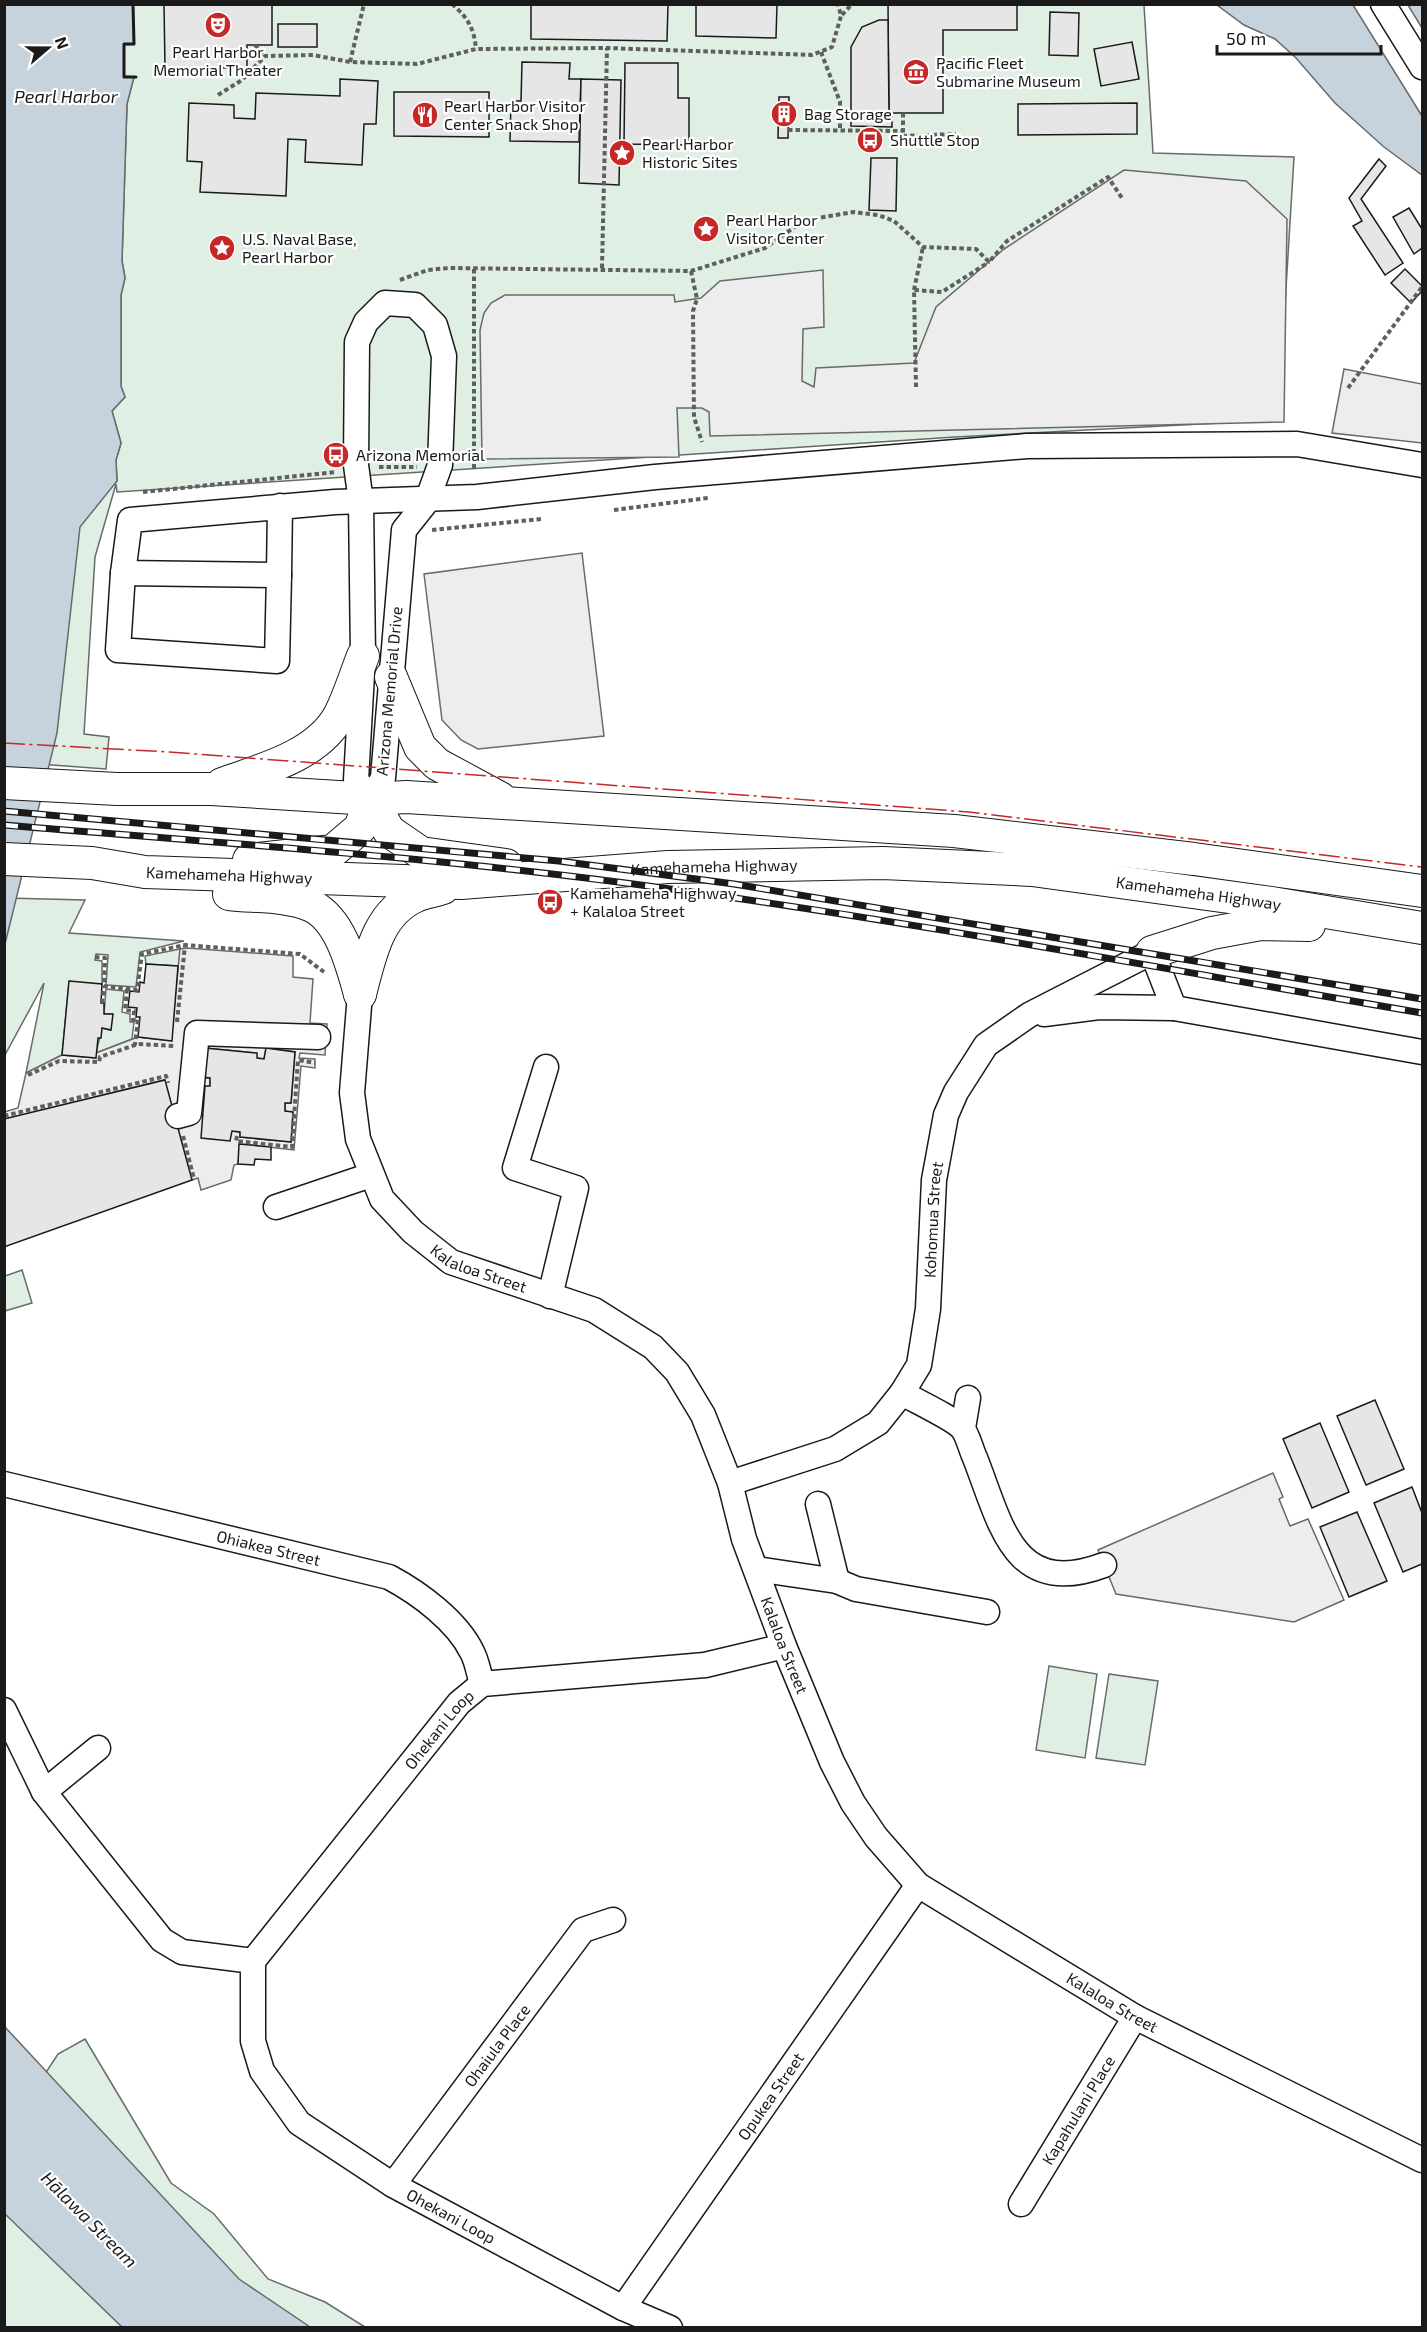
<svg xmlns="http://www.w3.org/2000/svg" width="1427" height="2332" font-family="'Exo 2',sans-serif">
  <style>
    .green { fill: #e0efe3; stroke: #6a6a6a; stroke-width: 1.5 }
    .parking { fill: #ededed; stroke: #6a6a6a; stroke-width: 1.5; fill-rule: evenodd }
    .water { fill: #c6d2dc; stroke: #6a6a6a; stroke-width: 1.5 }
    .pier { fill: #fff; stroke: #6a6a6a; stroke-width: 1.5 }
    .building { fill: #e6e6e6; stroke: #1a1a1a; stroke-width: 1.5 }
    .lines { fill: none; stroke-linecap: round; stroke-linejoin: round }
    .minor-casing { stroke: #1a1a1a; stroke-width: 27 }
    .major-casing { stroke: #1a1a1a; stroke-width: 34 }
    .path { stroke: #5f5f5f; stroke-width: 4; stroke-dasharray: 4.5 3; stroke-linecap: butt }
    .minor { stroke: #fff; stroke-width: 24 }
    .major { stroke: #fff; stroke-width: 32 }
    .rail-casing { stroke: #1a1a1a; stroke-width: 7 }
    .rail { stroke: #fff; stroke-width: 4.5; stroke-dasharray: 14; stroke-linecap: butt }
    .wall { stroke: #1a1a1a; stroke-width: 3 }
    .power { stroke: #c62828; stroke-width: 1.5; stroke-dasharray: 21 4.5 3 4.5; stroke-linecap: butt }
    .labels { text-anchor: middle; stroke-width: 4.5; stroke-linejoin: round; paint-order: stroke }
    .poi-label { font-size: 16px; fill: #1a1a1a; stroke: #fff; text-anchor: start }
    .street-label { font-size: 16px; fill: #1a1a1a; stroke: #fff }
    .water-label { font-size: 18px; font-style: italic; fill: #1a1a1a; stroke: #fff }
  </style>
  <rect width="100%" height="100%" fill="#fff"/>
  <g class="green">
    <path d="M 133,5 L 1144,5 L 1153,153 L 1294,157 L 1278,420 L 955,437 L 117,492 L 116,484 L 95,557 L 84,734 L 109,737 L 106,769 L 12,762 L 64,521 L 117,481 L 116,460 L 121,443 L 112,411 L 125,397 L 121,386 L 121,295 L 125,278 L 122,261 L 127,104 L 134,77 L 124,77 L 124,44 L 134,44 Z"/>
    <path d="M 5,898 L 85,900 L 69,933 L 184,941 L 140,952 L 136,987 L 106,985 L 108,955 L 96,954 L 95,960 L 102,961 L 102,984 L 69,983 L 62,1055 L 26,1073 L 44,983 L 5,1055 Z"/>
    <path d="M 180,949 L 179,966 L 146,964 L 145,956 Z"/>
    <path d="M 106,989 L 124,991 L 122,1012 L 130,1014 L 130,1022 L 134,1022 L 132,1039 L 96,1053 L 102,1028 L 110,1030 L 112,1014 L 104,1014 Z"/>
    <path d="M 22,1270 L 32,1303 L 5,1311 L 5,1276 Z"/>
    <path d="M 1049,1666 L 1097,1674 L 1085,1758 L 1036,1750 Z"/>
    <path d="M 1109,1674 L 1158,1681 L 1145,1765 L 1096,1758 Z"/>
    <path d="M 85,2039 L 171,2183 L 214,2214 L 268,2279 L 325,2302 L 365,2327 L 264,2327 L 37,2086 L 58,2054 Z"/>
    <path d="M 4,2159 L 170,2327 L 5,2327 Z"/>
  </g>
  <g class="parking">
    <path d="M 1124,170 L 1246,181 L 1287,219 L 1284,422 L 710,436 L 709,412 L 702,408 L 677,408 L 679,457 L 482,459 L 480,330 L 484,313 L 491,303 L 505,295 L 674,295 L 675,302 L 701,298 L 720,281 L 823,270 L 824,327 L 803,329 L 802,381 L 814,387 L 816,368 L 914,363 L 936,307 L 1004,249 Z"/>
    <path d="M 1344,369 L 1422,384 L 1422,443 L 1332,433 Z"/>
    <path d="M 582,553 L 604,736 L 478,749 L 461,740 L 442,720 L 424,574 Z"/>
    <path d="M 187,948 L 293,956 L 293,977 L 313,979 L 310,1023 L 327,1024 L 325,1055 L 300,1053 L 299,1058 L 315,1059 L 315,1068 L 301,1066 L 294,1150 L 240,1144 L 238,1164 L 234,1165 L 231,1180 L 201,1190 L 198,1178 L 192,1180 L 164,1080 L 5,1119 L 4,1112 L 18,1108 L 26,1073 L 62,1055 L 95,1058 L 96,1053 L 138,1037 L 171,1041 L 180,949 ZM 205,1048 L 256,1053 L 257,1058 L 264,1059 L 266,1048 L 295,1052 L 291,1103 L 285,1103 L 285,1111 L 293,1113 L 291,1142 L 240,1137 L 240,1132 L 232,1131 L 210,1086 L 210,1078 L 202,1077 Z"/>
    <path d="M 1273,1473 L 1283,1497 L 1279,1499 L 1290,1526 L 1308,1519 L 1344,1600 L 1294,1622 L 1116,1594 L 1098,1550 Z"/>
  </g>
  <g class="water">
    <path d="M 5,5 L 133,5 L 134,44 L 124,45 L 124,76 L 134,77 L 127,104 L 122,261 L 125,278 L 121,295 L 121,386 L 125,397 L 112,411 L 121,443 L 116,460 L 117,481 L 80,527 L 57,733 L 5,944 Z"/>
    <path d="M 1217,5 L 1422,5 L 1422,175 L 1384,147 L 1335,103 L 1296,58 L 1275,39 L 1244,25 Z"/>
    <path d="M 5,2027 L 239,2279 L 310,2327 L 122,2327 L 5,2214 Z"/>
  </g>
  <path class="pier" d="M 1353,5 L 1408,5 L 1422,28 L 1422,116 Z"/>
  <g class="building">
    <path d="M 164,4 L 272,4 L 272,45 L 247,45 L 247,68 L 165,68 Z"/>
    <path d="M 531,4 L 668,4 L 667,41 L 531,39 Z"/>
    <path d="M 696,4 L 777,4 L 776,38 L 696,36 Z"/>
    <path d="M 888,4 L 1017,4 L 1017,30 L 943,30 L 943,113 L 889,113 Z"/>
    <path d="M 1050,12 L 1079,13 L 1078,56 L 1049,55 Z"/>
    <path d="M 879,20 L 888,20 L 889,113 L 892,113 L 892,127 L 851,126 L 851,47 L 862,27 Z"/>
    <rect x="278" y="24" width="39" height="23"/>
    <path d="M 1132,42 L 1139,79 L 1101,86 L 1094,49 Z"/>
    <path d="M 522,62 L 570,63 L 569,79 L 581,79 L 579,142 L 510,141 L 511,101 L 521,101 Z"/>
    <path d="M 625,63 L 678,63 L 678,98 L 689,98 L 689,145 L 624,144 Z"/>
    <path d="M 340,79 L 378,81 L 376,124 L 364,124 L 362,165 L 305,162 L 306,140 L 288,139 L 286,196 L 200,192 L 202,162 L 187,161 L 189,103 L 234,105 L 234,118 L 255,119 L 256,93 L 340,96 Z"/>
    <path d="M 581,79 L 621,80 L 619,185 L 579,183 Z"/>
    <path d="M 394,92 L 489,92 L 489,137 L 394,136 Z"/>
    <path d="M 779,97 L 789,97 L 788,138 L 778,138 Z"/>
    <path d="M 1137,103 L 1137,134 L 1018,135 L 1018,104 Z"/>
    <path d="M 871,158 L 897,158 L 896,211 L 869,210 Z"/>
    <path d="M 1379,159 L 1386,166 L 1361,199 L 1403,263 L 1385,275 L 1353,226 L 1362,221 L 1349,198 Z"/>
    <path d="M 1409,208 L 1422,229 L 1422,248 L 1414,254 L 1393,217 Z"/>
    <path d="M 1405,269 L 1422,286 L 1422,291 L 1411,303 L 1391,283 Z"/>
    <path d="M 146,964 L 178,966 L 172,1041 L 138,1037 L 140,1017 L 136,1017 L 137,1008 L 128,1007 L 130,991 L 139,992 L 140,982 L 144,983 Z"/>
    <path d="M 69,981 L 102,984 L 101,1003 L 104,1003 L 104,1014 L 113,1014 L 111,1030 L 102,1028 L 101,1038 L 98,1038 L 96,1058 L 62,1055 Z"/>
    <path d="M 205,1048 L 257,1053 L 257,1058 L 264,1059 L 266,1048 L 295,1052 L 291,1103 L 285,1103 L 285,1111 L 293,1112 L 291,1142 L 240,1137 L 240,1132 L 232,1131 L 230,1141 L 201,1138 L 205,1086 L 210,1086 L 210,1078 L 202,1077 Z"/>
    <path d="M 165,1080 L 192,1180 L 4,1247 L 4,1119 Z"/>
    <path d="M 239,1144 L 271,1147 L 271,1160 L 255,1159 L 254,1165 L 238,1164 Z"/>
    <path d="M 1375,1400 L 1404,1469 L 1366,1485 L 1337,1416 Z"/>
    <path d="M 1320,1423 L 1349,1492 L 1312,1508 L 1283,1439 Z"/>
    <path d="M 1412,1487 L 1422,1513 L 1422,1564 L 1403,1572 L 1374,1503 Z"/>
    <path d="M 1357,1512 L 1387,1581 L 1349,1597 L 1320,1527 Z"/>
  </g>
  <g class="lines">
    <defs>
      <g id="minor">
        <path d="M 1383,4 L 1422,67"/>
        <path d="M 385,303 L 415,305 L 435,325 L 444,356 L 440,465 L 427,501 L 404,530 L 383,778 L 371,799 L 356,780 L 363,656 L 361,502 L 356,465 L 357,342 L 366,322 Z"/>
        <path d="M 280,506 L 279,575 L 123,573 L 130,520 L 335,502 L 477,497 L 655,477 L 1027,446 L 1297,444 L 1422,465"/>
        <path d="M 123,573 L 118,650 L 277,661 L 279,575"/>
        <path id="s1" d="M 360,994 L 352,1093 L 358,1139 L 382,1199 L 413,1232 L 451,1262 L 594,1310 L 653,1347 L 677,1372 L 703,1415 L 730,1483 L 744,1539 L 784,1646 L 832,1762 L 853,1803 L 876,1837 L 918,1885 L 1135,2017 L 1422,2160"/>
        <path d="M 1044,1014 L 1099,1007 L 1174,1008 L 1422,1052"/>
        <path d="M 546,1067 L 515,1168 L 576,1188 L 550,1296"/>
        <path d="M 178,1116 L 189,1113 L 197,1033 L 318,1037"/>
        <path d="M 276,1207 L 371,1175"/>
        <path d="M 902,1393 C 916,1401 954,1419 962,1428 C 968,1435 971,1450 975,1458 C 1001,1524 1013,1599 1104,1565"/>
        <path d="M 963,1428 L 968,1398"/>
        <path id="s2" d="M 730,1483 L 835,1449 L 878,1423 L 902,1393 L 919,1365 L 928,1309 L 934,1180 L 946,1115 L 956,1092 L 986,1045 L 1029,1015 L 1152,952 L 1174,1008"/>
        <path id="s3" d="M 4,1484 L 389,1577 C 419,1593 457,1621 472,1652 C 477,1661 479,1674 482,1684"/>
        <path d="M 756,1569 L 837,1581 L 818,1504"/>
        <path d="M 837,1581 L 856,1589 L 987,1612"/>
        <path id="s4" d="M 4,1710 L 44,1792 L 162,1940 L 182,1952 L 253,1961 L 253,2041 L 262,2071 L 299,2123 L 393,2185 L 623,2308 L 670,2328"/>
        <path d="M 44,1792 L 98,1748"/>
        <path id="s5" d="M 253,1961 L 459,1703 L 482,1684 L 705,1665 L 784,1646"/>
        <path id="s6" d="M 393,2185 L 583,1930 L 613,1920"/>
        <path id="s7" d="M 1021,2204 L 1135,2017"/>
        <path id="s8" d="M 623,2308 L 918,1885"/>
      </g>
      <g id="major">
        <path d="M 391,677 L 420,747 L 437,764 L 500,798"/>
        <path d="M 4,783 L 117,789 L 211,789 L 371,799 L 406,797 L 954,831 L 1194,859 L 1422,891"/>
        <path d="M 222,784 C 261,770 317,756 339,716 C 349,697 355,676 363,656"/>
        <path d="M 371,799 L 389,831 L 421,853 L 506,865"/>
        <path id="s9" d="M 4,859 L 92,863 L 145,872 L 461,883 L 668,867 L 883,863 L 1032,870 L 1265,902 L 1422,928"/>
        <path d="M 249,860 L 333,851 L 360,828 L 371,799"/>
        <path d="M 229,894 C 255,897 288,895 312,906 C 341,920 352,966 360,994"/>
        <path d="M 1152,952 L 1212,933 L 1261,924 L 1309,925"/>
        <path d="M 360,994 C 370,957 377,913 416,896 C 424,892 435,891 443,888"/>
      </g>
    </defs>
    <use href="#minor" class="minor-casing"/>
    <use href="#major" class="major-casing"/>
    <g class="path">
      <path d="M 369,4 L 389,4"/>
      <path d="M 452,4 C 468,18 474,28 476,49"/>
      <path d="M 842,15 L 852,4"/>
      <path d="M 255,45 L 265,56"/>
      <path d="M 821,52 L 840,102 L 840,130"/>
      <path d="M 350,62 L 364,4"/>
      <path d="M 218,95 L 242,80 L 265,56 L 313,55 L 350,62 L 417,64 L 476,49 L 607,48 L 812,55 L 832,47 L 841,16 L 838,4"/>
      <path d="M 903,113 L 903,136 L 956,134"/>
      <path d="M 788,130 L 903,131"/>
      <path d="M 602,268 L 607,48"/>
      <path d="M 474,269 L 474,471"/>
      <path d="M 691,271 L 697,299 L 693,311 L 694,417 L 702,442"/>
      <path d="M 400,280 L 428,270 L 449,268 L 691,271 L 765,248 L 796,226 L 812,219 L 853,212 L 878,215 L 894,221 L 923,247 L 976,249 L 989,262 L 1007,241 L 1108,177 L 1122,198"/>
      <path d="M 914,290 L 923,247"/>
      <path d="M 916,387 L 914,290 L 942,292 L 989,262"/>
      <path d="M 1348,388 L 1422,287"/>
      <path d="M 379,467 L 417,467"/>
      <path d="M 143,492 L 336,472"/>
      <path d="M 614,510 L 708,498"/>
      <path d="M 432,530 L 542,519"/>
      <path d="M 95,957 L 105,958 L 104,986 L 137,990 L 142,954 L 185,945 L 300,954 L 324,972"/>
      <path d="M 127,989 L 125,1010 L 134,1011 L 133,1020 L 138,1019 L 135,1045"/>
      <path d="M 102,1003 L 104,986"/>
      <path d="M 177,1022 L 185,945"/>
      <path d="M 28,1075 L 59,1061 L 99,1062 L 100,1057 L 138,1044 L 174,1046"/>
      <path d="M 4,1116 L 166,1076 L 168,1083"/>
      <path d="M 183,1136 L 194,1179"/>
      <path d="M 237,1136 L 236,1141 L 292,1147 L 298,1060 L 315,1063"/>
    </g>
    <use href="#minor" class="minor"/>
    <use href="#major" class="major"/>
    <defs>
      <g id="rail">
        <path d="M 4,811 L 559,861 L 734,884 L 1422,999"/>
        <path d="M 4,825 C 224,843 445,858 663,888 C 917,922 1170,970 1422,1013"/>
      </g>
    </defs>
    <use href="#rail" class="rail-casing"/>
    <use href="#rail" class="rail"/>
    <path class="wall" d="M 133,4 L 134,44 L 124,44 L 124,77 L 136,77"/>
    <path class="power" d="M 4,743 L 169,752 L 969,812 L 1422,867"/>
  </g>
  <defs>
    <symbol id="theatre-disc" viewBox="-11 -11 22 22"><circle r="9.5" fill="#c62828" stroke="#fff"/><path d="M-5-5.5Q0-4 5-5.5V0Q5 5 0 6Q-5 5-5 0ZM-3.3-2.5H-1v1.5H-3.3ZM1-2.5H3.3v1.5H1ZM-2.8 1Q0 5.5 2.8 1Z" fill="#fff"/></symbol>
    <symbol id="museum-disc" viewBox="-11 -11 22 22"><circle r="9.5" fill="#c62828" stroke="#fff"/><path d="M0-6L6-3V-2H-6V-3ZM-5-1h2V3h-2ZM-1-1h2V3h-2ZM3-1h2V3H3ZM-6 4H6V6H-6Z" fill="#fff"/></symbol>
    <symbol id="building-disc" viewBox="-11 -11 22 22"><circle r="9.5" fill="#c62828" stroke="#fff"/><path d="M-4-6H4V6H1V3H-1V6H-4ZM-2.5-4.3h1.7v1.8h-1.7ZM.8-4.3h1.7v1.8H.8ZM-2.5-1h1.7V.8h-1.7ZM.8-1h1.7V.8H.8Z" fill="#fff"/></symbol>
    <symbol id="restaurant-disc" viewBox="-11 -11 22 22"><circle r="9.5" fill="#c62828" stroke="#fff"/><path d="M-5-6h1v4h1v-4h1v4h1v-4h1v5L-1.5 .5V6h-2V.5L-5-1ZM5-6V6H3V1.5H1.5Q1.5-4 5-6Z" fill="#fff"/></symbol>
    <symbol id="bus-disc" viewBox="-11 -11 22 22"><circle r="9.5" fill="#c62828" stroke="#fff"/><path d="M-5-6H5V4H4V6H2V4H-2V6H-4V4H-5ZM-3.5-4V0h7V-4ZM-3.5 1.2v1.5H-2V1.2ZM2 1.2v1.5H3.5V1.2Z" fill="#fff"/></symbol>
    <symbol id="sight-disc" viewBox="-11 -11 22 22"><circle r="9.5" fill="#c62828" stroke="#fff"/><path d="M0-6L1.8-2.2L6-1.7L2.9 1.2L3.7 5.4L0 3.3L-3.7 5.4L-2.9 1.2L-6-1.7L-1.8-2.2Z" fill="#fff"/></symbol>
  </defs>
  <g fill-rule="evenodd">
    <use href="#theatre-disc" x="203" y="10" width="30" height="30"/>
    <use href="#museum-disc" x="901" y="57" width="30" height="30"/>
    <use href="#building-disc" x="769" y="99" width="30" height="30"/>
    <use href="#restaurant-disc" x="410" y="100" width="30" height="30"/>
    <use href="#bus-disc" x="855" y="125" width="30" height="30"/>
    <use href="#sight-disc" x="607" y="138" width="30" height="30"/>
    <use href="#sight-disc" x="691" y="214" width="30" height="30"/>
    <use href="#sight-disc" x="207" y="233" width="30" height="30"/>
    <use href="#bus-disc" x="321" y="440" width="30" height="30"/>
    <use href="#bus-disc" x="535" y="887" width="30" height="30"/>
  </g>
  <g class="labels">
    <g class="poi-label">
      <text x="218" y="58" text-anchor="middle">Pearl Harbor<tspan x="218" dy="18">Memorial Theater</tspan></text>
      <text x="936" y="69">Pacific Fleet<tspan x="936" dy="18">Submarine Museum</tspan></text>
      <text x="444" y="112">Pearl Harbor Visitor<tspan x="444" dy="18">Center Snack Shop</tspan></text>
      <text x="804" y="120">Bag Storage</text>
      <text x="890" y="146">Shuttle Stop</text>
      <text x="642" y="150">Pearl Harbor<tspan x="642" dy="18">Historic Sites</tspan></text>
      <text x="726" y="226">Pearl Harbor<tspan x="726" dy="18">Visitor Center</tspan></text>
      <text x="242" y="245">U.S. Naval Base,<tspan x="242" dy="18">Pearl Harbor</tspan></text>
      <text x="356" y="461">Arizona Memorial</text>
      <text x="570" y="899">Kamehameha Highway<tspan x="570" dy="18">+ Kalaloa Street</tspan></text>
    </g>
    <g class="street-label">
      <text transform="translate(389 691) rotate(-85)" y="6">Arizona Memorial Drive</text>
      <text dy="6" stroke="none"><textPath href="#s9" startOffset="712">Kamehameha Highway</textPath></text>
      <text dy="6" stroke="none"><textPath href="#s9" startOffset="226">Kamehameha Highway</textPath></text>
      <text dy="6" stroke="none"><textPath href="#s9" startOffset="1198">Kamehameha Highway</textPath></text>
      <text dy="6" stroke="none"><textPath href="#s2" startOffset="378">Kohomua Street</textPath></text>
      <text dy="6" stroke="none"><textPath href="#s1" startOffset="332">Kalaloa Street</textPath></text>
      <text dy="6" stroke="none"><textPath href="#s3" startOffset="272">Ohiakea Street</textPath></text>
      <text dy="6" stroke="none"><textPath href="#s1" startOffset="854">Kalaloa Street</textPath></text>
      <text dy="6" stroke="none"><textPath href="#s5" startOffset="297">Ohekani Loop</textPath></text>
      <text dy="6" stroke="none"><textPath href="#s1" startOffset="1358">Kalaloa Street</textPath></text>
      <text dy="6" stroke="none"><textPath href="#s6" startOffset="174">Ohaiula Place</textPath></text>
      <text dy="6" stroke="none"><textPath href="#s8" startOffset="258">Opukea Street</textPath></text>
      <text dy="6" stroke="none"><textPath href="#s7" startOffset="110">Kapahulani Place</textPath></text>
      <text dy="6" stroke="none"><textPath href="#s4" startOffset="729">Ohekani Loop</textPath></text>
    </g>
    <g class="water-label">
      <text x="66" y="103">Pearl Harbor</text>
      <text transform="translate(89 2220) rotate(45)" y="6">Hālawa Stream</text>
    </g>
  </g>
  <rect width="1427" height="2332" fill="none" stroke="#1a1a1a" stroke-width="12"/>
  <g transform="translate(48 48) rotate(70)" stroke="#ffffff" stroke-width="4.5" paint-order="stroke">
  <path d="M0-4.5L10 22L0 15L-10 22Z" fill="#1a1a1a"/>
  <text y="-9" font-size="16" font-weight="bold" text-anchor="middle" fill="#1a1a1a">N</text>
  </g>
  <path d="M1217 45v9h164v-9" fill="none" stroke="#1a1a1a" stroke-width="3"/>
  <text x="1226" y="45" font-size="18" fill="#1a1a1a" stroke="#ffffff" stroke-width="4.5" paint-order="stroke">50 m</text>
</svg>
